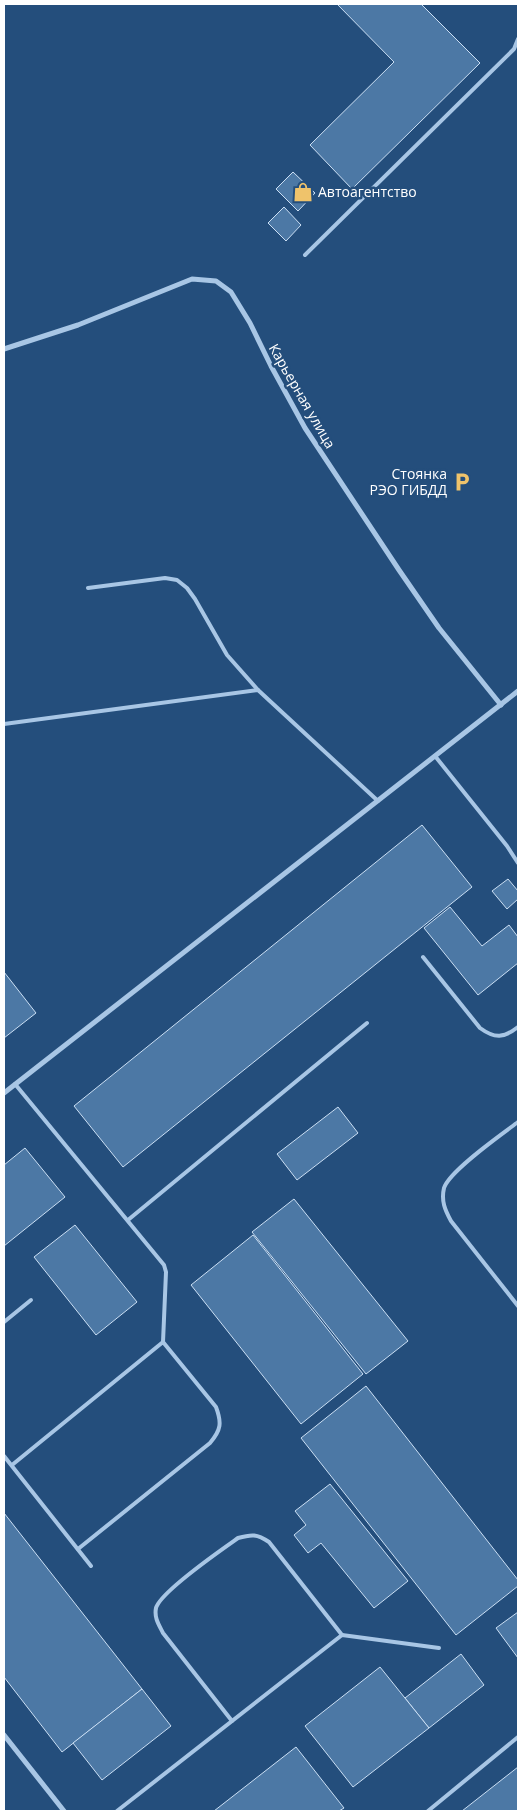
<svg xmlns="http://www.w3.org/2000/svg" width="522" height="1815" font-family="'Open Sans',sans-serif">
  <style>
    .building { fill: #4c78a5; stroke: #cbdff4 }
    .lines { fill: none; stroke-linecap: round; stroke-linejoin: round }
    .service { stroke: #a8c6e5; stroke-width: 4 }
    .minor { stroke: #a8c6e5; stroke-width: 5 }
    .labels { text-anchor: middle; stroke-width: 5; stroke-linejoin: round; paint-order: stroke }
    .poi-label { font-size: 14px; fill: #fff; stroke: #244e7c; text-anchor: start }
    .street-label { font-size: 14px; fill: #fff; stroke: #244e7c }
  </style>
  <rect width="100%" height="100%" fill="#244e7c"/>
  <g class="building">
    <path d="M 337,4 L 421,4 L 480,63 L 352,189 L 310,145 L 394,62 Z"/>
    <path d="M 293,172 L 315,193 L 298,211 L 276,189 Z"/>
    <path d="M 284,207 L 301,225 L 286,241 L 268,223 Z"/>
    <path d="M 422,825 L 472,887 L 123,1167 L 74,1106 Z"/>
    <path d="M 508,879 L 518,891 L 518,899 L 507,909 L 492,891 Z"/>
    <path d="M 450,907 L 482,946 L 509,925 L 518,937 L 518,963 L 478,995 L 424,928 Z"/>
    <path d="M 4,972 L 36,1013 L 4,1038 Z"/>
    <path d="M 338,1107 L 358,1133 L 297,1180 L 277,1154 Z"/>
    <path d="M 25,1148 L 65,1197 L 4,1246 L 4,1165 Z"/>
    <path d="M 294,1199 L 408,1341 L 366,1374 L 252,1232 Z"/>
    <path d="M 75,1225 L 137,1302 L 96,1335 L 34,1257 Z"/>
    <path d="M 253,1235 L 363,1374 L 301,1424 L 191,1285 Z"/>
    <path d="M 366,1386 L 518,1580 L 518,1586 L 456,1635 L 301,1438 Z"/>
    <path d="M 330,1484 L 408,1581 L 374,1608 L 321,1543 L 308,1553 L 294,1535 L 306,1525 L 295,1511 Z"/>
    <path d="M 4,1513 L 142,1689 L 62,1752 L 4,1677 Z"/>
    <path d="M 518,1612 L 518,1658 L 496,1628 Z"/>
    <path d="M 461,1654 L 484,1685 L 429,1728 L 405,1698 Z"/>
    <path d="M 380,1667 L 429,1728 L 353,1787 L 305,1726 Z"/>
    <path d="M 142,1689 L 171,1726 L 102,1780 L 73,1743 Z"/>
    <path d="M 296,1747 L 344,1808 L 339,1811 L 214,1811 Z"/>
    <path d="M 518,1767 L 518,1811 L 462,1811 Z"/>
  </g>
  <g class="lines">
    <g class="service">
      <path d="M 305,255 L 514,49 L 518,39"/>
      <path d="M 88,588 L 165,578 L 177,580 L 187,588 L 195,599 L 227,655 L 258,690"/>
      <path d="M 4,724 L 258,690 L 378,801"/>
      <path d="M 435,756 L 507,846 L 518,863"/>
      <path d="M 423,957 L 480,1028 C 495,1039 504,1038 518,1027"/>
      <path d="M 15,1084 L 164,1265 L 166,1272 L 163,1342"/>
      <path d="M 518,1122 C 502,1134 449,1171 444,1188 C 441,1201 445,1210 451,1221 L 518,1306"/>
      <path d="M 128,1220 L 367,1023"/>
      <path d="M 4,1322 L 31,1300"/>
      <path d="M 4,1456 L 91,1566"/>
      <path d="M 12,1465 L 163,1342 L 216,1407 C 222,1423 221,1430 210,1443 L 78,1549"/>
      <path d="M 232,1721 L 163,1633 C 159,1625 154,1618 156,1608 C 160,1592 221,1550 238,1538 C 252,1534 257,1534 269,1542 L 342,1635"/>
      <path d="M 117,1811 L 342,1635 L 439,1648"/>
      <path d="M 428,1811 L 518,1737"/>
    </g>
    <g class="minor">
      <path d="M 4,349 L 78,325 L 192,279 L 216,281 L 231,292 L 250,323 L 271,366 L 305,428 L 399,570 L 439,628 L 501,705"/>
      <path d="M 4,1093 L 518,691"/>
      <path d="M 4,1735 L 64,1811"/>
    </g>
  </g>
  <defs>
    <symbol id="shop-bare" viewBox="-9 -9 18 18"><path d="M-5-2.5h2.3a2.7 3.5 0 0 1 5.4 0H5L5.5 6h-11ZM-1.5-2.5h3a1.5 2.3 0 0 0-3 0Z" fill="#efc36b" stroke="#244e7c" stroke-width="2.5" paint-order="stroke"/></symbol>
    <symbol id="parking-bare" viewBox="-9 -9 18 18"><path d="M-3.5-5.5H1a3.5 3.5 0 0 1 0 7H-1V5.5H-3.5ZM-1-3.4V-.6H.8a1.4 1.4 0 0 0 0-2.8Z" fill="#efc36b" stroke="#244e7c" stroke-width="2.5" paint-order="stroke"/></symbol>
  </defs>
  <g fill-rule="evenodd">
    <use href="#shop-bare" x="289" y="178" width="28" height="28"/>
    <use href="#parking-bare" x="448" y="468" width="28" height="28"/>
  </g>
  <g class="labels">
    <g class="poi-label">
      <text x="318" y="197">Автоагентство</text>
      <text x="447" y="479" text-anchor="end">Стоянка<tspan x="447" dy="16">РЭО ГИБДД</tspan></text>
    </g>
    <g class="street-label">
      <text transform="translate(302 396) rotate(60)" y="5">Карьерная улица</text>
    </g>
  </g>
  <rect width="522" height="1815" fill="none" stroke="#ffffff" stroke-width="10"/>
</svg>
